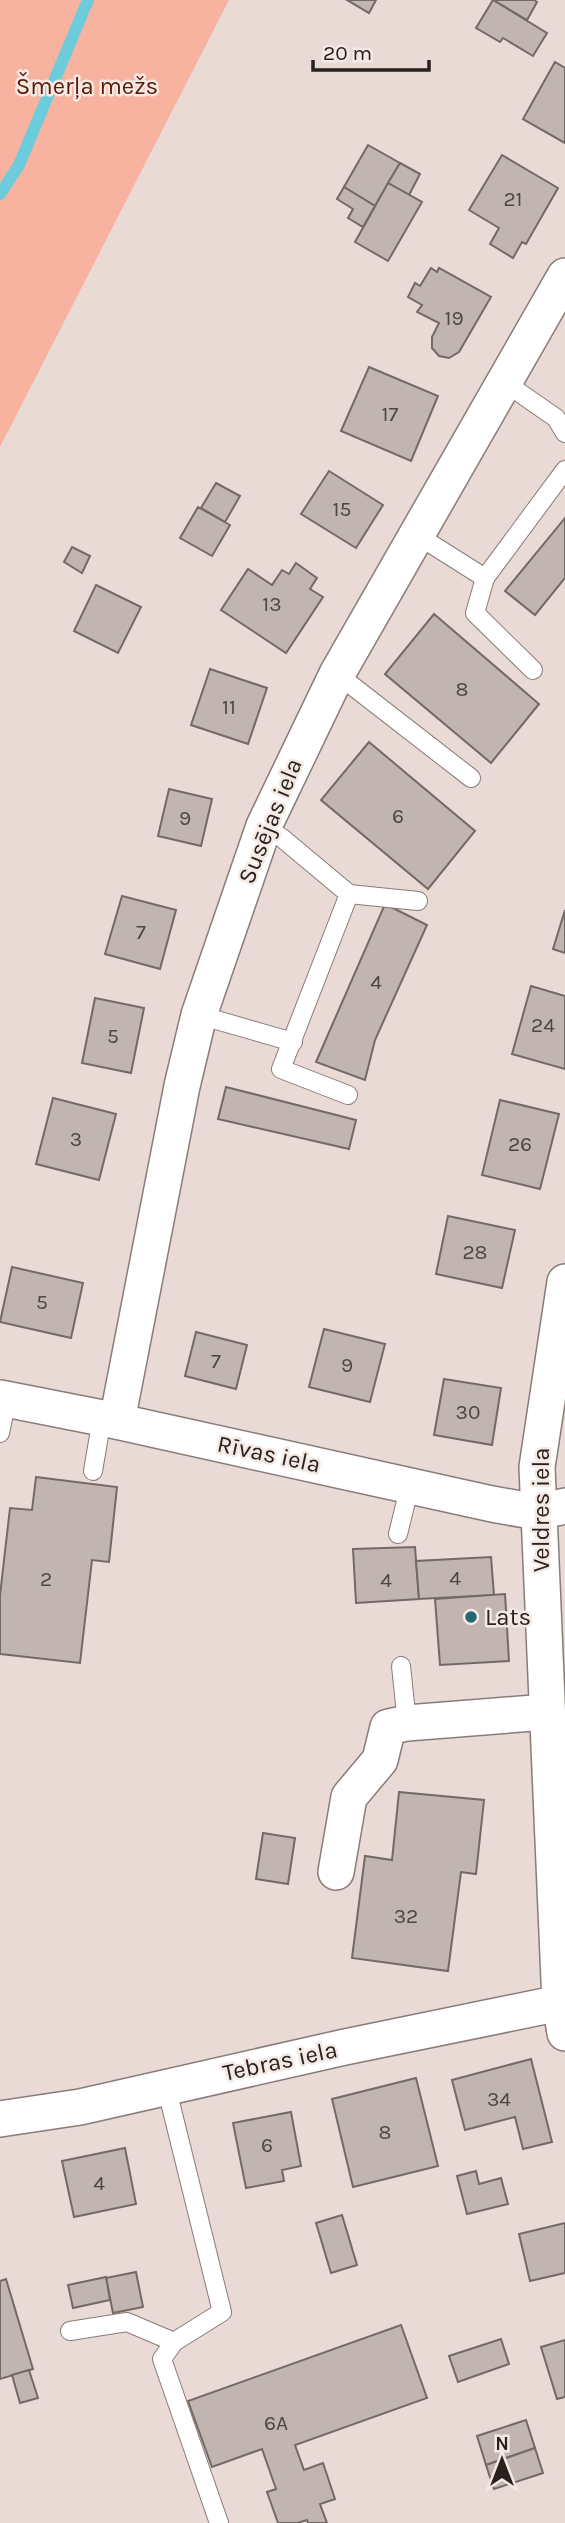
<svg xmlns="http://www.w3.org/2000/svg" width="565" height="2523" font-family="Karla,sans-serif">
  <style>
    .green { fill: #f7b39f }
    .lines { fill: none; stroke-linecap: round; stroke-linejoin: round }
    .stream { stroke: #6cccdb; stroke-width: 12 }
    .building { fill: #c2b4b0; stroke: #756965; stroke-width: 2 }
    .service-casing { stroke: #897c78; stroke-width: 20 }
    .minor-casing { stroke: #897c78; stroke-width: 38 }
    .service { stroke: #fff; stroke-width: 18 }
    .minor { stroke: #fff; stroke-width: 35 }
    .poi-dot { fill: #216a75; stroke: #f6e8e3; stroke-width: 2.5 }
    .labels { text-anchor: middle; stroke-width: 5; stroke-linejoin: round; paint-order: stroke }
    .number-label { font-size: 21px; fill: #4e4644 }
    .park-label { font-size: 24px; fill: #5a1a06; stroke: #f6e8e3 }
    .street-label { font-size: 24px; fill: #272220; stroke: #f6e8e3 }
    .poi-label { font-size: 24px; fill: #272220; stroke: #f6e8e3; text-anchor: start }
  </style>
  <rect width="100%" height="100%" fill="#e9dad6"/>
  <path class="green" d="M 0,0 L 229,0 L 0,447 Z"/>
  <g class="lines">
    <path class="stream" d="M 0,194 L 19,165 L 88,0"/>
  </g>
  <g class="building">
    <path d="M 347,0 L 376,0 L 369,13 Z"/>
    <path d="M 493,0 L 534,0 L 537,2 L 527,20 Z"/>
    <path d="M 493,0 L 547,33 L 533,56 L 503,38 L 500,42 L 476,28 Z"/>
    <path d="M 555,62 L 565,68 L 565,143 L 523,119 Z"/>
    <path d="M 368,145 L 400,163 L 375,206 L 344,187 Z"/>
    <path d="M 502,155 L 558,188 L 526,244 L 522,242 L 513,258 L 490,244 L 499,228 L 469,210 Z"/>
    <path d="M 400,163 L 420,174 L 409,195 L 388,183 Z"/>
    <path d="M 388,183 L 422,202 L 388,261 L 355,242 Z"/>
    <path d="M 344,187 L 375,206 L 363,227 L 348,218 L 353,209 L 337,199 Z"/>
    <path d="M 431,268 L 437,272 L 439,268 L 491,297 L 459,352 L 449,358 L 439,356 L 432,348 L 432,337 L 439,323 L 417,312 L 422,305 L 408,297 L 415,283 L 420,286 Z"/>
    <path d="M 369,367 L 438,396 L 411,461 L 341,431 Z"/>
    <path d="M 329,471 L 383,505 L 356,548 L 301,514 Z"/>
    <path d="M 216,483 L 240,496 L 225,522 L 201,508 Z"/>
    <path d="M 198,507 L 230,525 L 212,556 L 180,538 Z"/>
    <path d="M 565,518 L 565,578 L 535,615 L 505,591 Z"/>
    <path d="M 72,547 L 90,556 L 82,573 L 64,562 Z"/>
    <path d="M 296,563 L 317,578 L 310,589 L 323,597 L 286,653 L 221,610 L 248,569 L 272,585 L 282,570 L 289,574 Z"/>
    <path d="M 96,585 L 141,607 L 118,653 L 74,631 Z"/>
    <path d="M 434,614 L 539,704 L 491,763 L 385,674 Z"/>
    <path d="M 210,669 L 267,688 L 248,744 L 191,725 Z"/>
    <path d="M 369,742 L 475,831 L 428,889 L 321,800 Z"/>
    <path d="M 169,789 L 212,799 L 201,846 L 158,836 Z"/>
    <path d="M 122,896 L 176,910 L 160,969 L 105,954 Z"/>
    <path d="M 385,904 L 427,925 L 375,1040 L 365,1080 L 316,1062 Z"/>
    <path d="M 565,910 L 565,953 L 553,949 Z"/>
    <path d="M 531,986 L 565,996 L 565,1069 L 512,1054 Z"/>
    <path d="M 95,998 L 144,1008 L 131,1073 L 82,1063 Z"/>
    <path d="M 226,1087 L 356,1120 L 349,1149 L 218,1119 Z"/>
    <path d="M 53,1098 L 116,1114 L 99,1180 L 36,1164 Z"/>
    <path d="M 500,1100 L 559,1114 L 540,1189 L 482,1175 Z"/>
    <path d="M 448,1216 L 515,1230 L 502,1288 L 436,1274 Z"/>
    <path d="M 12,1267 L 83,1283 L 71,1338 L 0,1322 Z"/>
    <path d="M 324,1329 L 385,1344 L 370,1402 L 309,1387 Z"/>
    <path d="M 196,1332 L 247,1345 L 236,1389 L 185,1376 Z"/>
    <path d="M 444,1379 L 501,1388 L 492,1445 L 434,1435 Z"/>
    <path d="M 36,1477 L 117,1487 L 109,1562 L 92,1560 L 80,1663 L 0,1654 L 0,1595 L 10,1508 L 32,1510 Z"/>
    <path d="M 415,1547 L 419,1599 L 356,1603 L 353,1549 Z"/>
    <path d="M 491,1557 L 494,1595 L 419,1599 L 416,1561 Z"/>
    <path d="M 505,1594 L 509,1661 L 440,1665 L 435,1599 Z"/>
    <path d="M 399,1792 L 484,1800 L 476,1874 L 461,1872 L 448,1971 L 352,1958 L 365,1856 L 392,1860 Z"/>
    <path d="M 263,1833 L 295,1838 L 288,1884 L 256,1879 Z"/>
    <path d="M 531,2059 L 552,2142 L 523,2149 L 515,2117 L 465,2130 L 452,2080 Z"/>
    <path d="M 416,2078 L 438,2166 L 353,2187 L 332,2099 Z"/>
    <path d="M 291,2112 L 301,2166 L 282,2170 L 284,2181 L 246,2188 L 233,2123 Z"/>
    <path d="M 125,2148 L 136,2204 L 74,2217 L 62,2161 Z"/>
    <path d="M 476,2171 L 479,2184 L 501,2178 L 508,2204 L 467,2214 L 457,2176 Z"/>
    <path d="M 342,2215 L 357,2265 L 331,2273 L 316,2223 Z"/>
    <path d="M 565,2223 L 565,2273 L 530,2281 L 519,2234 Z"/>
    <path d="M 136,2272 L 143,2307 L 113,2313 L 106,2278 Z"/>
    <path d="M 106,2277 L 110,2300 L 73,2308 L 68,2285 Z"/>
    <path d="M 6,2279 L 33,2369 L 0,2379 L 0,2281 Z"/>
    <path d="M 401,2325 L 427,2398 L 295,2445 L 304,2470 L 323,2463 L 335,2499 L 320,2504 L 327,2523 L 308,2523 L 307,2520 L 297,2523 L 278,2523 L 267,2492 L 276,2489 L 262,2449 L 212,2467 L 188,2401 Z"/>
    <path d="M 501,2339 L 509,2364 L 458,2382 L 449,2356 Z"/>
    <path d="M 565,2340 L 565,2397 L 557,2399 L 541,2347 Z"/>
    <path d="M 29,2370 L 38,2398 L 20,2403 L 12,2375 Z"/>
    <path d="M 526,2420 L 535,2448 L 486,2465 L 477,2436 Z"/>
    <path d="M 535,2448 L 543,2473 L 494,2489 L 486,2465 Z"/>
  </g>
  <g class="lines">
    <defs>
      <g id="service">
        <path d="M 504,382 L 556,418 L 565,433"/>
        <path d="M 417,535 L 485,578 L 565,470"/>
        <path d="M 485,578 L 475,613 L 533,670"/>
        <path d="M 337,674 L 471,778"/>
        <path d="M 264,826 L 282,838 L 349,894 L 418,901"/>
        <path d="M 199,1015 L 293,1042"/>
        <path d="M 348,1095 L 281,1069 L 349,894"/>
        <path d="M 0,1433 L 7,1399"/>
        <path d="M 93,1471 L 102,1418"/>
        <path d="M 398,1534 L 410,1485"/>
        <path d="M 401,1666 L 407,1723"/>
        <path d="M 166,2086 L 222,2312 L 174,2342 L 162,2359 L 219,2523"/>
        <path d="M 70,2331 L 127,2322 L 174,2342"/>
      </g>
      <g id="minor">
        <path d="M 565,1282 L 537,1467 L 560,2003 L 565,2033"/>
        <path d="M 0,1398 L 102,1418 L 492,1504 L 537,1512 L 565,1506"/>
        <path d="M 117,1421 L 182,1086 L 199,1015 L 264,826 L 337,674 L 565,276"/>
        <path d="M 336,1872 L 349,1797 L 380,1760 L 388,1727 L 407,1723 L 546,1712"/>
        <path d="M 0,2119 L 80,2107 L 345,2047 L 560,2003"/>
      </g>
    </defs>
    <use href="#service" class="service-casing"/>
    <use href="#minor" class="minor-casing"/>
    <use href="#service" class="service"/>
    <use href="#minor" class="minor"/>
  </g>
  <circle class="poi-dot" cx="471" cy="1617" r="7"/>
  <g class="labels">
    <g class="number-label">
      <text x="513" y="206">21</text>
      <text x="454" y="325">19</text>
      <text x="390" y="421">17</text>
      <text x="342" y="516">15</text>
      <text x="272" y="611">13</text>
      <text x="462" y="696">8</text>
      <text x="229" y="714">11</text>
      <text x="398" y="823">6</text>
      <text x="185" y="825">9</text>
      <text x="141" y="939">7</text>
      <text x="376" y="989">4</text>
      <text x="543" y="1032">24</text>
      <text x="113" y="1043">5</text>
      <text x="76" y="1146">3</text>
      <text x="520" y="1151">26</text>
      <text x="475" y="1259">28</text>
      <text x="42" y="1309">5</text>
      <text x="216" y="1368">7</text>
      <text x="347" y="1372">9</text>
      <text x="468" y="1419">30</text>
      <text x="455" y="1585">4</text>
      <text x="46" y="1586">2</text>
      <text x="386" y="1587">4</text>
      <text x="406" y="1923">32</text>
      <text x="499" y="2106">34</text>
      <text x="385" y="2139">8</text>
      <text x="267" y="2152">6</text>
      <text x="99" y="2190">4</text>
      <text x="276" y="2430">6A</text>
    </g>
    <g class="park-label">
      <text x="87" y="94">Šmerļa mežs</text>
    </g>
    <g class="street-label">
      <text transform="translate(270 821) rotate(-68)" y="8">Susējas iela</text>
      <text transform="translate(269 1454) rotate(12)" y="8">Rīvas iela</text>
      <text transform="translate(541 1510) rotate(-90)" y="8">Veldres iela</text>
      <text transform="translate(280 2061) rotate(-12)" y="8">Tebras iela</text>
    </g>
    <g class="poi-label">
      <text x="485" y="1625">Lats</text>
    </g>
  </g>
  <g transform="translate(502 2460)" stroke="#f6e8e3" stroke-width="5" paint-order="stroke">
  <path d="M0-5L12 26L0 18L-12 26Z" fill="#272220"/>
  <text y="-10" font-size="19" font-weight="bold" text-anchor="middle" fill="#272220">N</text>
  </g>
  <path d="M313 60v10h116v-10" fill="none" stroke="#272220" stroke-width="3.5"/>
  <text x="323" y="60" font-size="21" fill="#272220" stroke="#f6e8e3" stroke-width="5" paint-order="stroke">20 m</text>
</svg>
